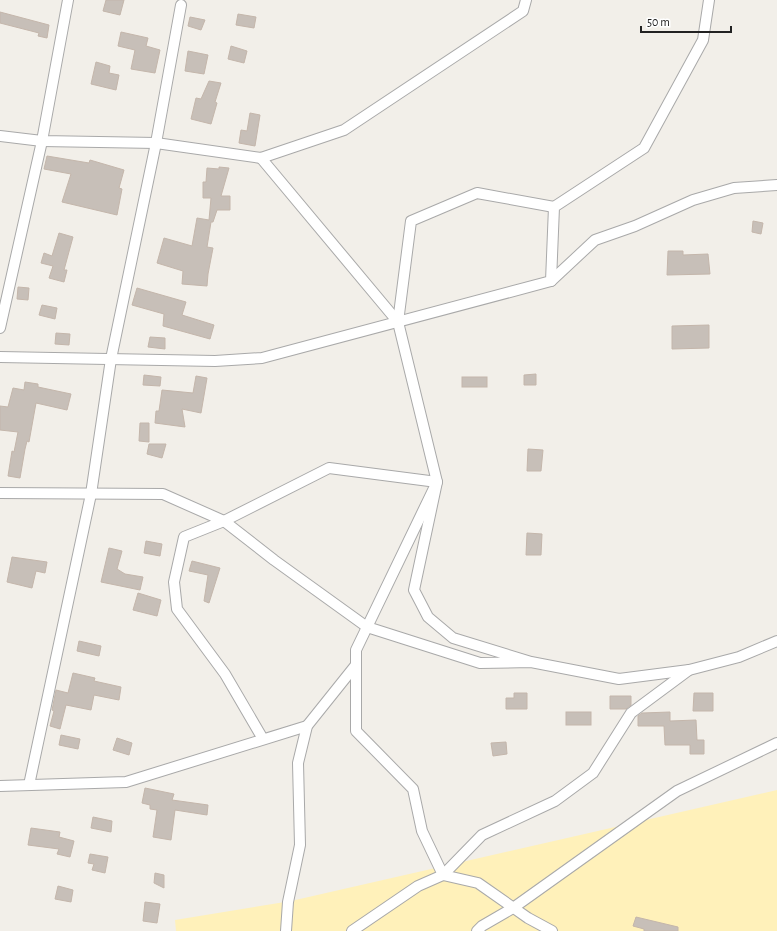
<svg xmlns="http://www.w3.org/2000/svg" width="777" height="931" font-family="'Alegreya Sans',sans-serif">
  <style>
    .sand { fill: #fff1ba }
    .building { fill: #c7bfb8; stroke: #c4b6ab }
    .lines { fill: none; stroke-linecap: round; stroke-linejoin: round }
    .street-casing { stroke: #a9a9a9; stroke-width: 12 }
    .street { stroke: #fff; stroke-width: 10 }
  </style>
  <rect width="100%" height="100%" fill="#f2efe9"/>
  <path class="sand" d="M 777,790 L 777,931 L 176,931 L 175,920 L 291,901 Z"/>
  <g class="building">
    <path d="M 106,0 L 124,0 L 120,15 L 103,11 Z"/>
    <path d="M 0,12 L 49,25 L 47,38 L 38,36 L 39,33 L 0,23 Z"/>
    <path d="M 238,14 L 256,17 L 254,28 L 236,25 Z"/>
    <path d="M 190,17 L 205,20 L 201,30 L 188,26 Z"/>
    <path d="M 121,32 L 148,38 L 146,46 L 160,50 L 155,73 L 131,69 L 135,50 L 118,46 Z"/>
    <path d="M 231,46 L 247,51 L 244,63 L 228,59 Z"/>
    <path d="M 188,51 L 208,55 L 204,74 L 185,71 Z"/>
    <path d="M 96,62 L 110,66 L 109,73 L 119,75 L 116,90 L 91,84 Z"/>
    <path d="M 209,81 L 221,83 L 215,102 L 217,103 L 211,124 L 191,119 L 196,98 L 201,99 Z"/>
    <path d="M 250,113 L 260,115 L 255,146 L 239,143 L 241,130 L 247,131 Z"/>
    <path d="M 47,156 L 89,163 L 90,160 L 124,170 L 119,188 L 122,189 L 117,215 L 62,202 L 71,174 L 44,169 Z"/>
    <path d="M 219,167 L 229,168 L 221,196 L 230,196 L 230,210 L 217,210 L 213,222 L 211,222 L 207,247 L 213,248 L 208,274 L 207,286 L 182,284 L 183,271 L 157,263 L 164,238 L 192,246 L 197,218 L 209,220 L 211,198 L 203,198 L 203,182 L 206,182 L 207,168 L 219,169 Z"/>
    <path d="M 753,221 L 763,223 L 761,234 L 752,232 Z"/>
    <path d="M 59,233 L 73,237 L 64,270 L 67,270 L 64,282 L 49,278 L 53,266 L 41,263 L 44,253 L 52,256 Z"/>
    <path d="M 668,251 L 683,251 L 683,255 L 708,254 L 710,274 L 667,275 Z"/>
    <path d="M 18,287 L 29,288 L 28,300 L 17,299 Z"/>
    <path d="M 137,288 L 186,302 L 182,315 L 214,325 L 210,339 L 163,326 L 164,314 L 132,305 Z"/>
    <path d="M 42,305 L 57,308 L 55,319 L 39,315 Z"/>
    <path d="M 709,325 L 709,348 L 672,349 L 672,326 Z"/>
    <path d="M 56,333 L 70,334 L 69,345 L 55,344 Z"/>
    <path d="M 150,337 L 165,338 L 165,349 L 148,347 Z"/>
    <path d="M 536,374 L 536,385 L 524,385 L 524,375 Z"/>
    <path d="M 144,375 L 161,377 L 160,386 L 143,385 Z"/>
    <path d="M 196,376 L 207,378 L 201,413 L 182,409 L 185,427 L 155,423 L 156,411 L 159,411 L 162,390 L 193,393 Z"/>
    <rect x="462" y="377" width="25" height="10"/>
    <path d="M 25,382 L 38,384 L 38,387 L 71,394 L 67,410 L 36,403 L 29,442 L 27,441 L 25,449 L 20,478 L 8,476 L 12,451 L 14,452 L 18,432 L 0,430 L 0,406 L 8,407 L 13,388 L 24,390 Z"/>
    <path d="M 140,423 L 149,423 L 149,442 L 139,441 Z"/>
    <path d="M 149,444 L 166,444 L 162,458 L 147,454 Z"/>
    <path d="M 528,449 L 543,450 L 541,471 L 527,471 Z"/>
    <path d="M 527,533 L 542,534 L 541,555 L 526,555 Z"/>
    <path d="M 146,541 L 162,544 L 160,556 L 144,553 Z"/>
    <path d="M 109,548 L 122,551 L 117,569 L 125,574 L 143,577 L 140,590 L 101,582 Z"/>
    <path d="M 12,557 L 47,562 L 45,573 L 36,571 L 32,588 L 7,582 Z"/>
    <path d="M 192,561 L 220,568 L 209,603 L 204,601 L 208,575 L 189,571 Z"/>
    <path d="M 138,593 L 161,600 L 157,616 L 133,610 Z"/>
    <path d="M 79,641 L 101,646 L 99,656 L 77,651 Z"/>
    <path d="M 73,673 L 95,678 L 94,681 L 121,687 L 119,700 L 94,695 L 91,710 L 66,705 L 60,729 L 50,726 L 54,711 L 52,710 L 56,690 L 68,693 Z"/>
    <path d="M 514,693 L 527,693 L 527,709 L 506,709 L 506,698 L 514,698 Z"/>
    <path d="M 694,693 L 713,693 L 713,711 L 693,711 Z"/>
    <path d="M 610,696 L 631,696 L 631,705 L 626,709 L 610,709 Z"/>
    <rect x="566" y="712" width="25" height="13"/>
    <path d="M 670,712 L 670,721 L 696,720 L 697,740 L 704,740 L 704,754 L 690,754 L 690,745 L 665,745 L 664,726 L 638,726 L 638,716 L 642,713 Z"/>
    <path d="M 61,735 L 80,739 L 78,749 L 59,745 Z"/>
    <path d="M 117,738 L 132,743 L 129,755 L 113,750 Z"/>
    <path d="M 506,742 L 507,754 L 493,756 L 491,743 Z"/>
    <path d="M 145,788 L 174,794 L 172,800 L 208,805 L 207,815 L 175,810 L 171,840 L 153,837 L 157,810 L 150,809 L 150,805 L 142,803 Z"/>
    <path d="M 93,817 L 112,821 L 111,832 L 91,828 Z"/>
    <path d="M 31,828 L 60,832 L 59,837 L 74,841 L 70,857 L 57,854 L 59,849 L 28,845 Z"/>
    <path d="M 90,854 L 108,857 L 105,873 L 92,870 L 94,864 L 88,863 Z"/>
    <path d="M 155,873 L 164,875 L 164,888 L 154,883 Z"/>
    <path d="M 58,886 L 73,890 L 71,902 L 55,899 Z"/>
    <path d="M 145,902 L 160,904 L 157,923 L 143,921 Z"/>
    <path d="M 636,917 L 678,927 L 678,931 L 644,931 L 644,929 L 633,926 Z"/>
  </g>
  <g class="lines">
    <defs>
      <g id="street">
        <path d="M 0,136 L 42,141 L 156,143 L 261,158 L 344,130 L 523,11 L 526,0"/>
        <path d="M 261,158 L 398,322 L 437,482 L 356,650 L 356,731 L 413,789 L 422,831 L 443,875 L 478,883 L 528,918 L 552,931"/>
        <path d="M 551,281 L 595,240 L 635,226 L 693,200 L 734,188 L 777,185"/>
        <path d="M 398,322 L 411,221 L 477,193 L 554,207"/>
        <path d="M 0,328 L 42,141 L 68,0"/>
        <path d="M 0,357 L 215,361 L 262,358 L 551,281 L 554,207 L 644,148 L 703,40 L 709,0"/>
        <path d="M 0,493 L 163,494 L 224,521 L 184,537 L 174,582 L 177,609 L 225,674 L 263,739"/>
        <path d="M 531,662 L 453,638 L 428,617 L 414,590 L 437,482 L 329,468 L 224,521 L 274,560 L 367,627 L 480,663 L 531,662 L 619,679 L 689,670"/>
        <path d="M 29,785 L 91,494 L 111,359 L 156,143 L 181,5"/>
        <path d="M 0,786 L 126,782 L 307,726"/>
        <path d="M 286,931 L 288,902 L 300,845 L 298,763 L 307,726 L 355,666"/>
        <path d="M 352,931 L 418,886 L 443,875 L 482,835 L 555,801 L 593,773 L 631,713 L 689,670 L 739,657 L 777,641"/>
        <path d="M 477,931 L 482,926 L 513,908 L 677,791 L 777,743"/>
      </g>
    </defs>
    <use href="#street" class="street-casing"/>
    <use href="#street" class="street"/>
  </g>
  <path d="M641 26v6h90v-6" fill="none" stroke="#222222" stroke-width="2"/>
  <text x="647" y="26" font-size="12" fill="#222222" stroke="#ffffff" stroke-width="3" paint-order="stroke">50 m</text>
</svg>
